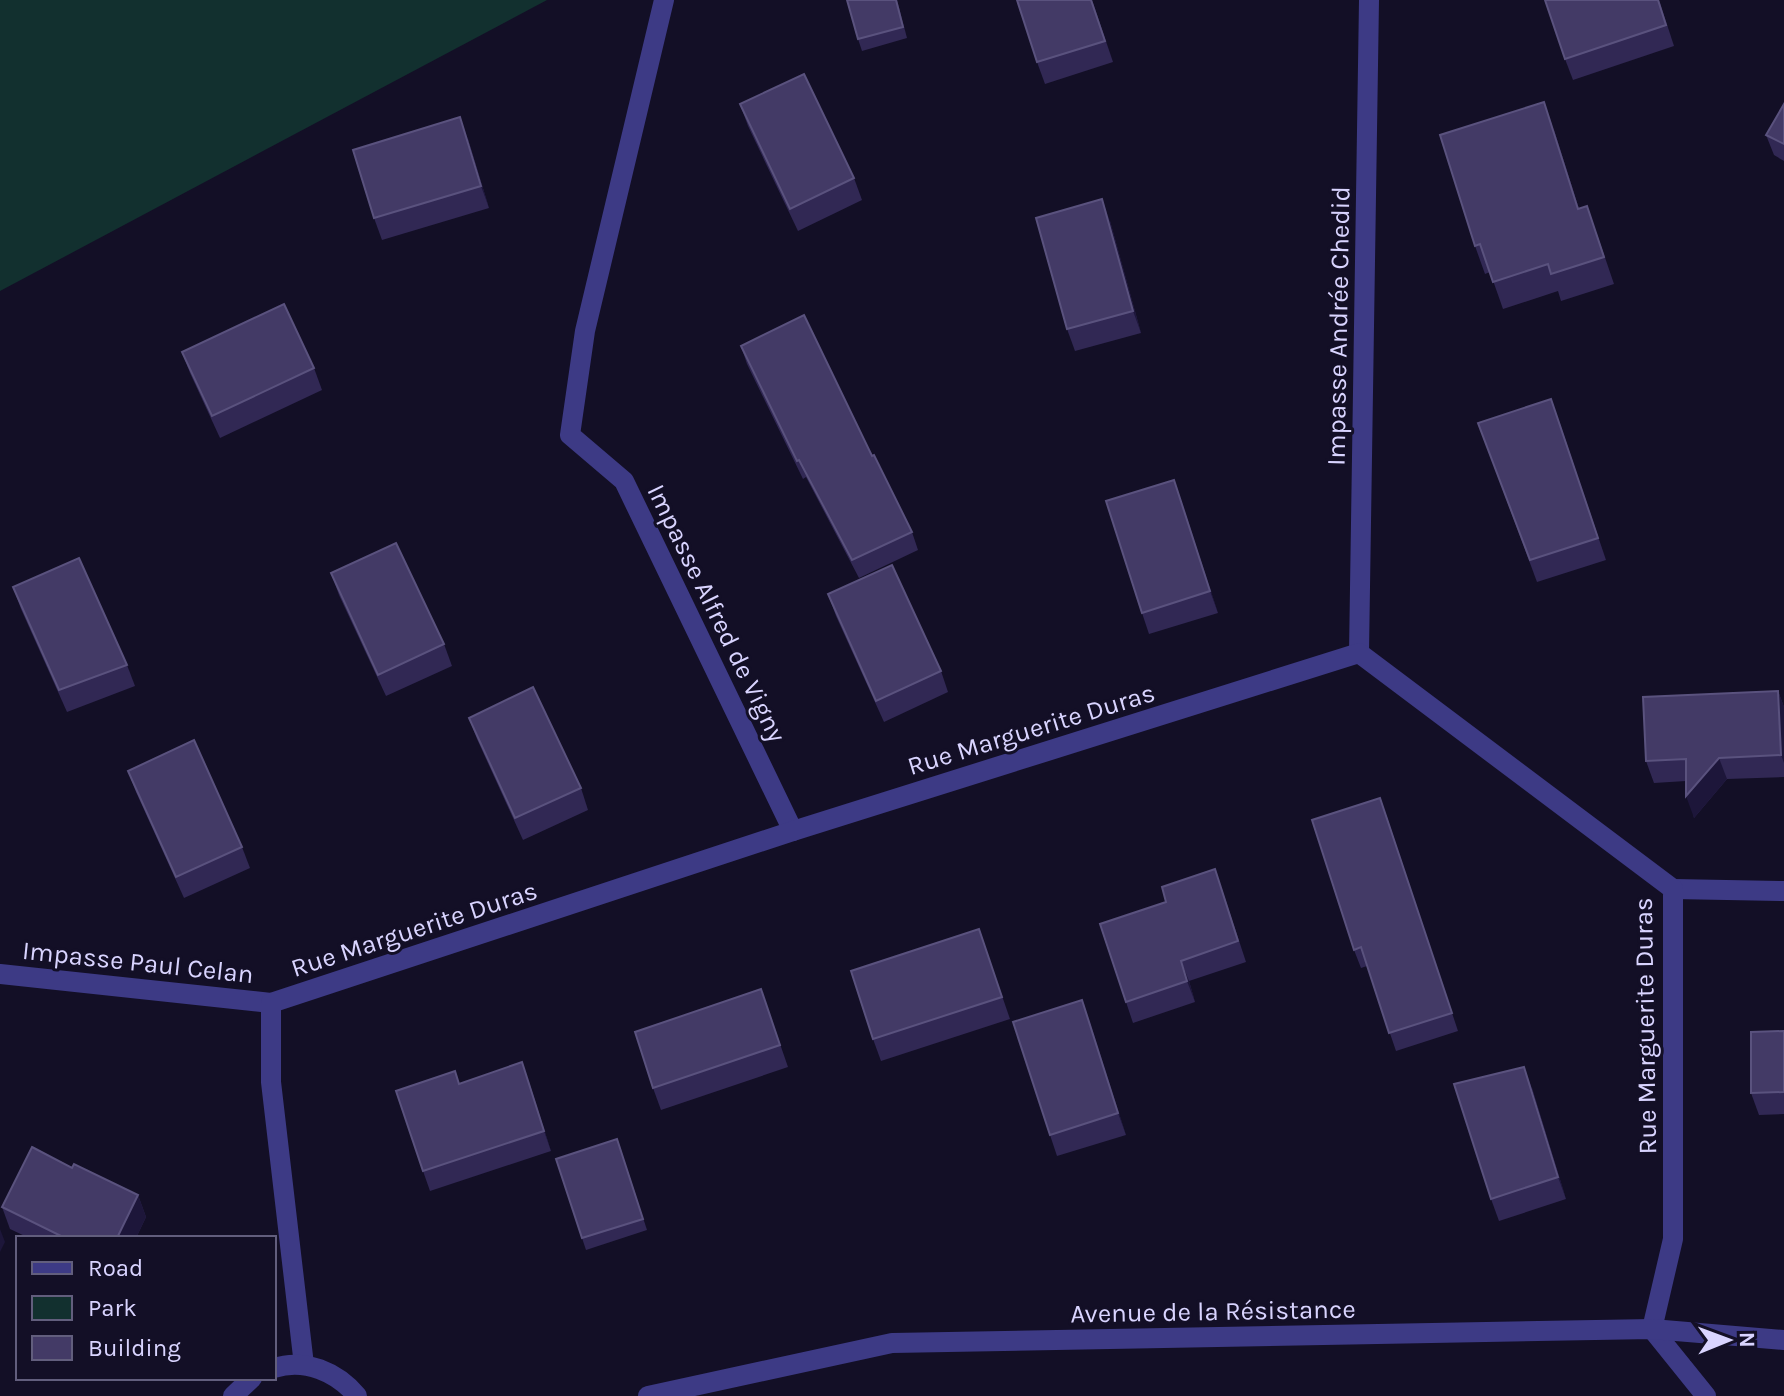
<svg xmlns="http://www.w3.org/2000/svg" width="1784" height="1396" font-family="Karla,sans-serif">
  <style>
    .green { fill: #12302f }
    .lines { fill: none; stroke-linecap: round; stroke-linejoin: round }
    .minor { stroke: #3d3a85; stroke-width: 20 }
    .wall { fill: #312854 }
    .shaded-wall { fill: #1d163a }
    .building { fill: #433a66; stroke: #5a527e; stroke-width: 2 }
    .labels { text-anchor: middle; stroke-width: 6; stroke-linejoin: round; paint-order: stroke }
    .street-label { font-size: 26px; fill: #d9d4ff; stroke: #130f26 }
  </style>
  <rect width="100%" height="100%" fill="#130f26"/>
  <path class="green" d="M 0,0 L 547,0 L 0,291 Z"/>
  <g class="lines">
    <g class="minor">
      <path d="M 664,0 L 585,331 L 570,435 L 624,481 L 793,831"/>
      <path d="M 1359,653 L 1369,0"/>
      <path d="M 1673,889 L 1784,891"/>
      <path d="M 0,974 L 271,1003"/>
      <path d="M 304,1365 L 271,1082 L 271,1003 L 793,831 L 1359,653 L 1673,889 L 1673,1239 L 1652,1329 L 1706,1396"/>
      <path d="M 274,1368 C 305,1358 337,1372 357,1396"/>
      <path d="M 233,1396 L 252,1378"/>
      <path d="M 648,1396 L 892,1343 L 1652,1329 L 1784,1340"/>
    </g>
  </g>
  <g class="wall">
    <path d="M 897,0 L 907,38 L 862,51 L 858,39 Z"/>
    <path d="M 1092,0 L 1113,62 L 1045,84 L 1037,62 Z"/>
    <path d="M 1659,0 L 1674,46 L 1573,80 L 1565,59 Z"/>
    <path d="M 740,104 L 854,178 L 862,200 L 798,231 L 748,126 Z"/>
    <path d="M 1784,104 L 1784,161 L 1774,155 L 1766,135 Z"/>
    <path d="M 1554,130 L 1579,209 L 1597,234 L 1614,284 L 1561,301 L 1558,291 L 1503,309 L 1490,272 L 1485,274 L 1475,246 Z"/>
    <path d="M 468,139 L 489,208 L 382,240 L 374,218 Z"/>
    <path d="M 1110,221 L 1141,333 L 1075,351 L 1067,329 Z"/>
    <path d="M 741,346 L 872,456 L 912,532 L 918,550 L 859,578 L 806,477 L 803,479 L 747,364 Z"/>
    <path d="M 182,352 L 314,368 L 322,390 L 220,438 L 190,373 Z"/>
    <path d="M 1559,421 L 1606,560 L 1537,582 L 1478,423 Z"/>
    <path d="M 1174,480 L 1218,613 L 1149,634 L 1142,613 Z"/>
    <path d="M 331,573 L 444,644 L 452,666 L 386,696 L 339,595 Z"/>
    <path d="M 13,587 L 127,665 L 135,686 L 67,712 L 21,609 Z"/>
    <path d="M 828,594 L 941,671 L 948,692 L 884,722 L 836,616 Z"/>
    <path d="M 1778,691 L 1784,707 L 1784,777 L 1727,779 L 1694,818 L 1686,781 L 1654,783 L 1646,761 Z"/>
    <path d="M 469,718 L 581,788 L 588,810 L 523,840 L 477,739 Z"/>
    <path d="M 128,771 L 242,847 L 250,868 L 184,898 L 136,792 Z"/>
    <path d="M 1387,817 L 1458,1031 L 1396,1051 L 1367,966 L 1361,968 L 1354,950 Z"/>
    <path d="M 1222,889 L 1246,962 L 1189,981 L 1195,1002 L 1133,1023 L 1126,1002 Z"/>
    <path d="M 979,929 L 1010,1019 L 881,1061 L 873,1039 Z"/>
    <path d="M 761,989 L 788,1067 L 661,1110 L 653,1088 Z"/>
    <path d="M 1082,1000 L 1126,1135 L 1057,1156 L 1050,1135 Z"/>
    <path d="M 1784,1031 L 1784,1114 L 1759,1115 L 1751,1093 Z"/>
    <path d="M 529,1082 L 551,1151 L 430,1191 L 423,1171 L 460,1083 Z"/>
    <path d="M 1532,1088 L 1566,1199 L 1499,1221 L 1491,1199 Z"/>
    <path d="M 621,1150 L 647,1230 L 586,1250 L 582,1238 Z"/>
    <path d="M 72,1168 L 138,1195 L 146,1217 L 136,1238 L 29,1238 L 10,1229 L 2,1207 Z"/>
  </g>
  <g class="shaded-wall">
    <path d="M 1544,102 L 1554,130 L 1588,237 L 1578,209 Z"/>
    <path d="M 460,117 L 468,139 L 489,208 L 481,186 Z"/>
    <path d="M 1102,199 L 1110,221 L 1141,333 L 1133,311 Z"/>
    <path d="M 1174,480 L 1182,502 L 1218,613 L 1210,591 Z"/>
    <path d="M 1778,691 L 1784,707 L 1784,763 L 1781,755 Z"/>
    <path d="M 1719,758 L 1727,779 L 1694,818 L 1686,796 Z"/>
    <path d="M 1181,961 L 1189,981 L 1195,1002 L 1187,981 Z"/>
    <path d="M 1082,1000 L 1090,1022 L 1126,1135 L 1118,1113 Z"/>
    <path d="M 522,1062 L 529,1082 L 551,1151 L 544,1131 Z"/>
    <path d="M 1524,1067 L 1532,1088 L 1566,1199 L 1558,1177 Z"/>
    <path d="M 138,1195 L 146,1217 L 136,1238 L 117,1238 Z"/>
    <path d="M 0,1229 L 5,1242 L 0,1252 Z"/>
  </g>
  <g class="building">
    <path d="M 847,0 L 896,0 L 903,27 L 858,39 Z"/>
    <path d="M 1017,0 L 1091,0 L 1105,41 L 1037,62 Z"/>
    <path d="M 1545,0 L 1658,0 L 1666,25 L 1565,59 Z"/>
    <path d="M 804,74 L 854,178 L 790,209 L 740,104 Z"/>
    <path d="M 1544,102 L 1578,209 L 1587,206 L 1604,257 L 1551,274 L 1548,264 L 1493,282 L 1480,244 L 1475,246 L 1440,135 Z"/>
    <path d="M 1784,104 L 1784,144 L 1766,135 Z"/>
    <path d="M 460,117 L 481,186 L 374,218 L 353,150 Z"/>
    <path d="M 1102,199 L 1133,311 L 1067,329 L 1036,218 Z"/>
    <path d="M 284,304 L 314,368 L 212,416 L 182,352 Z"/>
    <path d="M 804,315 L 872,456 L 874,455 L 912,532 L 852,560 L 799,460 L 797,461 L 741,346 Z"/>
    <path d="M 1551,399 L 1598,538 L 1530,560 L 1478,423 Z"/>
    <path d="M 1174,480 L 1210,591 L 1142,613 L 1106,501 Z"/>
    <path d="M 396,543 L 444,644 L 378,675 L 331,573 Z"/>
    <path d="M 79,558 L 127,665 L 59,690 L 13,587 Z"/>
    <path d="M 892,565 L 941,671 L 876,701 L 828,594 Z"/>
    <path d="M 533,687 L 581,788 L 515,818 L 469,718 Z"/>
    <path d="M 1778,691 L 1781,755 L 1719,758 L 1686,796 L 1686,759 L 1646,761 L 1643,697 Z"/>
    <path d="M 194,740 L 242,847 L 176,877 L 128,771 Z"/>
    <path d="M 1380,798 L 1452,1013 L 1389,1033 L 1361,947 L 1354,950 L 1312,820 Z"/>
    <path d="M 1215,869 L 1238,941 L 1181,961 L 1187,981 L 1126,1002 L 1100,924 L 1166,902 L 1162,887 Z"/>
    <path d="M 979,929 L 1002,997 L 873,1039 L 851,971 Z"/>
    <path d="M 761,989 L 780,1045 L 653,1088 L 635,1032 Z"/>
    <path d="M 1082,1000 L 1118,1113 L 1050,1135 L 1013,1022 Z"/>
    <path d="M 1784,1031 L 1784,1092 L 1751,1093 L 1751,1032 Z"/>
    <path d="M 522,1062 L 544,1131 L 423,1171 L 396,1091 L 455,1071 L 459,1084 Z"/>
    <path d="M 1524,1067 L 1558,1177 L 1491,1199 L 1454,1084 Z"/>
    <path d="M 617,1139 L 643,1219 L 582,1238 L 556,1159 Z"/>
    <path d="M 32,1147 L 72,1168 L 74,1164 L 138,1195 L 117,1238 L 65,1238 L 2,1207 Z"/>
  </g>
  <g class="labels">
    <g class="street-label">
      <text transform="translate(1338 326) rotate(-89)" y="9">Impasse Andrée Chedid</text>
      <text transform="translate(717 613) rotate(64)" y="9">Impasse Alfred de Vigny</text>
      <text transform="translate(1031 729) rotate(-17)" y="9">Rue Marguerite Duras</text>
      <text transform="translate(414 929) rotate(-18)" y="9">Rue Marguerite Duras</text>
      <text transform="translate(138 962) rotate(6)" y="9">Impasse Paul Celan</text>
      <text transform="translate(1645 1026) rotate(-91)" y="9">Rue Marguerite Duras</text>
      <text transform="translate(1213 1311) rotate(-1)" y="9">Avenue de la Résistance</text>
    </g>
  </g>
  <rect x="16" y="1236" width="260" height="144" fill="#130f26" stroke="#625e7d" stroke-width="2"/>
  <rect x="32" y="1262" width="40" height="12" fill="#3d3a85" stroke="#625e7d" stroke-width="2"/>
  <text x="88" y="1276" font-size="24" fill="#d9d4ff">Road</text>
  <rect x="32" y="1296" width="40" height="24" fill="#12302f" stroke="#625e7d" stroke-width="2"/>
  <text x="88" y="1316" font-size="24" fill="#d9d4ff">Park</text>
  <rect x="32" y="1336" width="40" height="24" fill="#433a66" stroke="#625e7d" stroke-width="2"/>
  <text x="88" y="1356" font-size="24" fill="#d9d4ff">Building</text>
  <g transform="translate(1728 1340) rotate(89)" stroke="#130f26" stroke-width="6" paint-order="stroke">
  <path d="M0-6L14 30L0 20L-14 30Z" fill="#d9d4ff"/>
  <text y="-12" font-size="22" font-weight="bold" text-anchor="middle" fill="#d9d4ff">N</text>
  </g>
</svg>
